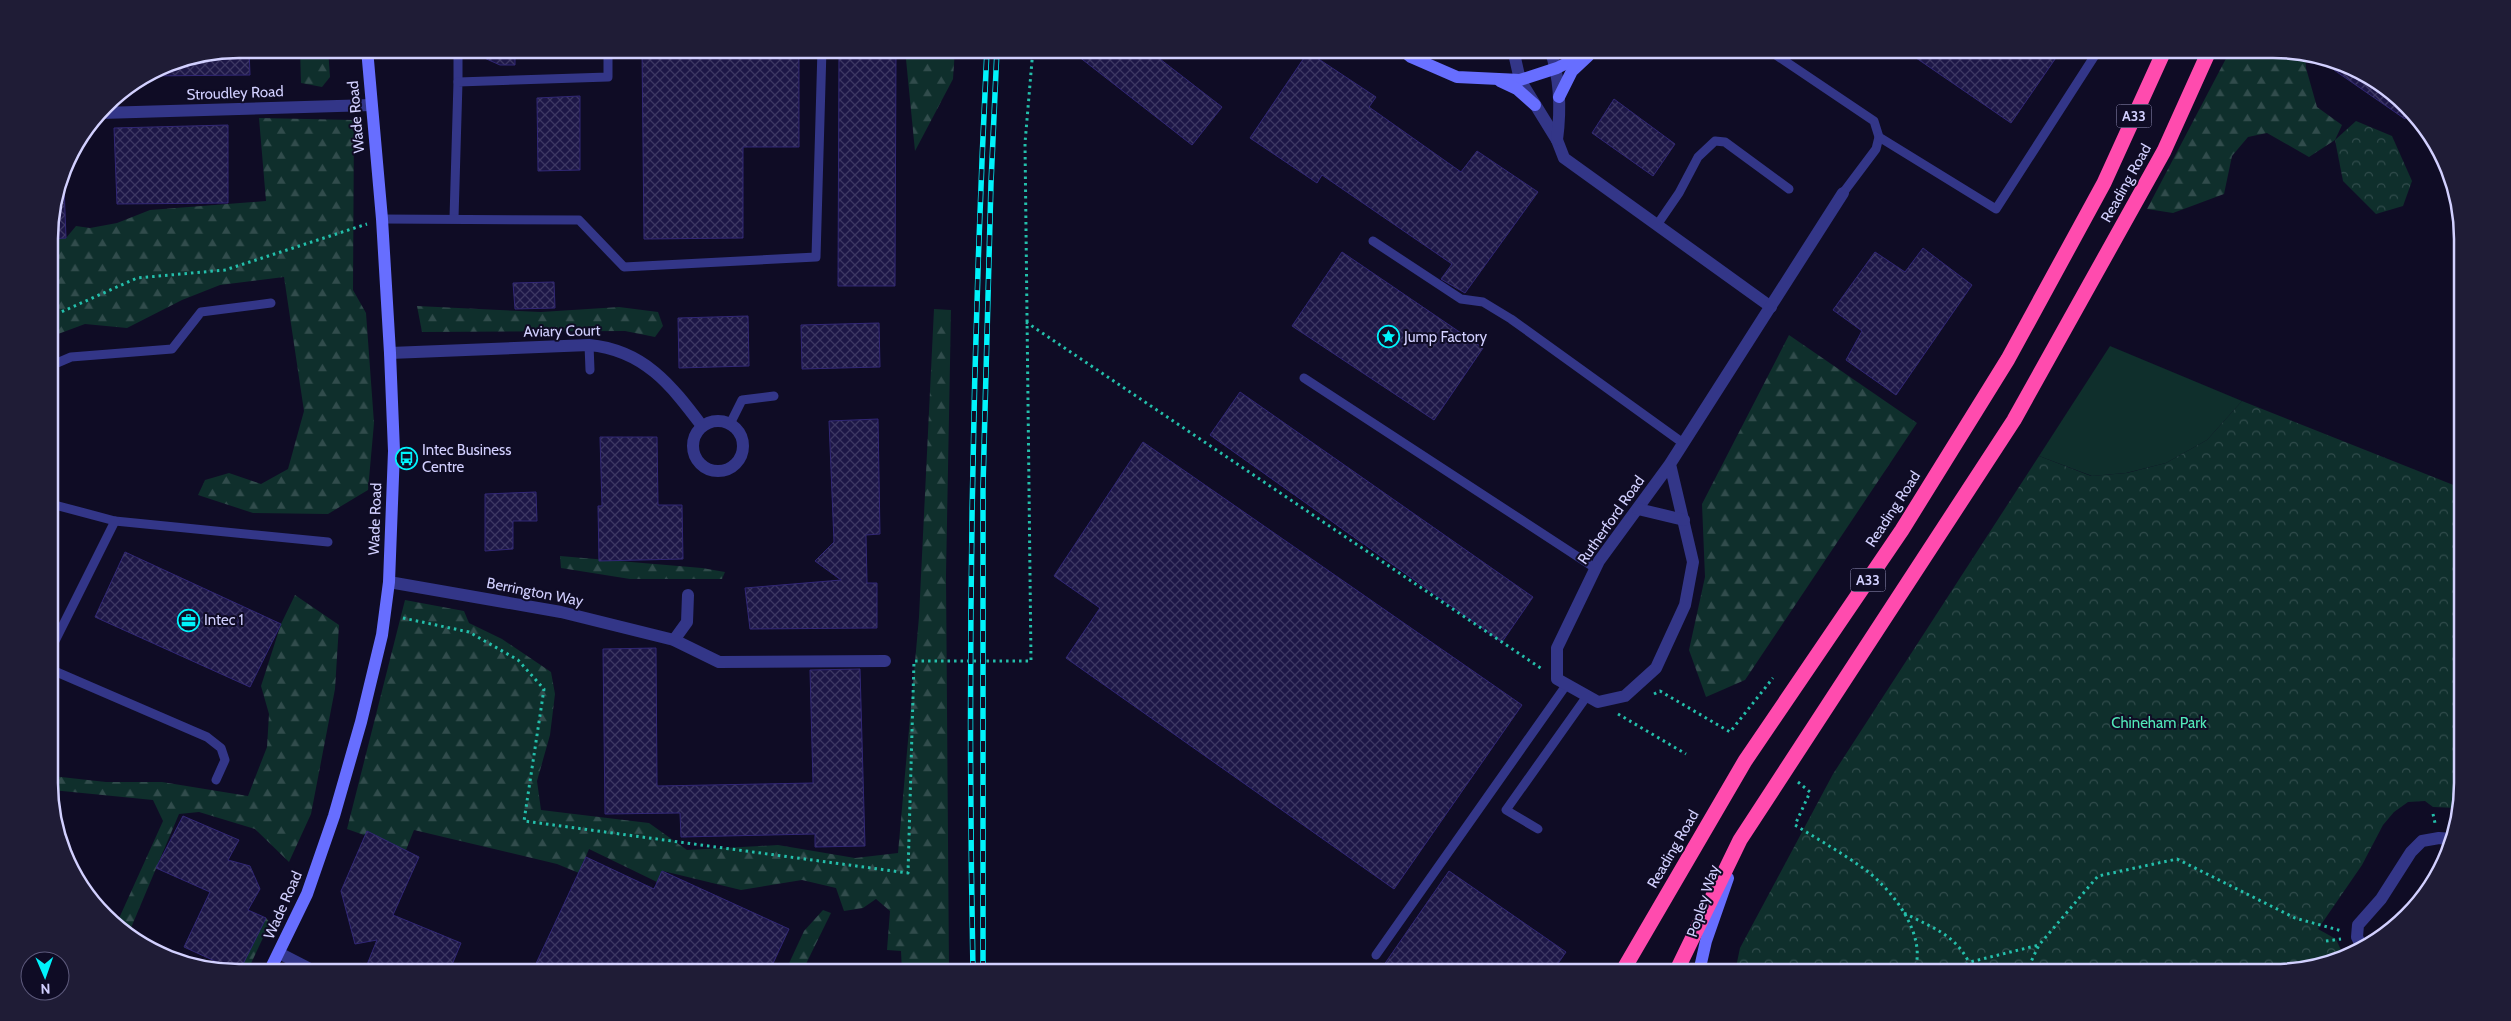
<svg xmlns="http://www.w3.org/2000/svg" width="2511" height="1021" font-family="Cabin,sans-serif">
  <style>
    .green { fill: #0f2f2c }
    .forest { fill: url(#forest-firs) }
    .park { fill: url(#park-crowns) }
    .building { fill: url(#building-cross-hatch); stroke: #312775 }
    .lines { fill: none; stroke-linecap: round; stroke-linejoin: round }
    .path { stroke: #24bfab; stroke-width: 3; stroke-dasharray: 2.5 4; stroke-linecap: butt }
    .lane { stroke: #333688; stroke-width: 9 }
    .street { stroke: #333688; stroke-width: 12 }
    .secondary { stroke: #676eff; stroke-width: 12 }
    .highway { stroke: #ff4bae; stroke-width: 15 }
    .rail-casing { stroke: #00f3fb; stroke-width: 5.5 }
    .rail { stroke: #0f0c25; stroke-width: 4; stroke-dasharray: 11; stroke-linecap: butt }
    .labels { text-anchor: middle; stroke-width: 4; stroke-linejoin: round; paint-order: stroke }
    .shield { fill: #0f0c25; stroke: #9895be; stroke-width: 1 }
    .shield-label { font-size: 14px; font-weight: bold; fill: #d2d0ff }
    .street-label { font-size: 15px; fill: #d2d0ff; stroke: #0f0c25 }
    .poi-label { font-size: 15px; fill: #d2d0ff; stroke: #0f0c25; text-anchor: start }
    .park-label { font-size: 15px; fill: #52e9b9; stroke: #0f0c25 }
    .rim { fill: none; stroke: #d2d0ff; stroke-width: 2.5 }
  </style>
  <defs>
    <pattern id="forest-firs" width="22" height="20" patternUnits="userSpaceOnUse" patternTransform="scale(1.25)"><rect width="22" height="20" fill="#0f2f2c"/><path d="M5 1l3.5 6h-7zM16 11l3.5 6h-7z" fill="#314c4c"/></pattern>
    <pattern id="park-crowns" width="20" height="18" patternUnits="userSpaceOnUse" patternTransform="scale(1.25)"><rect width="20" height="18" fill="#0f2f2c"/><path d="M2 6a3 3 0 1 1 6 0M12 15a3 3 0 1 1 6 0" fill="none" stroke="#314c4c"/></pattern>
    <pattern id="building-cross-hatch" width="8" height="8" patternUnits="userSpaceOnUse" patternTransform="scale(1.25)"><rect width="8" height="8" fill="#1d1747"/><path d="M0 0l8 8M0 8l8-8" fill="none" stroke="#3d3863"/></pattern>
  </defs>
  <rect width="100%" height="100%" fill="#0f0c25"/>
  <path class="green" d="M 2110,346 L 2242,401 L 2207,440 L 2166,463 L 2126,473 L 2092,476 L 2039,456 Z"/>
  <g class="forest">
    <path d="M 300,49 L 328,49 L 330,77 L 322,87 L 301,83 Z"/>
    <path d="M 905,49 L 955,49 L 953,79 L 915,151 Z"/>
    <path d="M 2231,49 L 2272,49 L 2305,54 L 2306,68 L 2317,107 L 2342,125 L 2335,140 L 2309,157 L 2267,133 L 2248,137 L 2232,156 L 2224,194 L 2173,213 L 2147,209 Z"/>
    <path d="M 259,118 L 354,120 L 353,290 L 366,313 L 374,423 L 368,490 L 328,514 L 253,513 L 198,495 L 205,480 L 229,473 L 261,484 L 288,469 L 304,411 L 284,277 L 220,285 L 182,300 L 127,328 L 85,324 L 50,337 L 49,239 L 66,238 L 76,226 L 90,228 L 117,223 L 150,210 L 266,201 Z"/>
    <path d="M 417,306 L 541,312 L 619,307 L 658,312 L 663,326 L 655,337 L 625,331 L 422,332 Z"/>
    <path d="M 934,309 L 951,310 L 946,575 L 949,972 L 902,972 L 901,951 L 887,950 L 890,911 L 876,899 L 863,908 L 844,911 L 836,888 L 802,880 L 741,890 L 663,871 L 657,882 L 589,849 L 579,873 L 557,864 L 414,830 L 406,850 L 347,829 L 405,600 L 464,611 L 469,623 L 502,639 L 551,672 L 555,694 L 550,735 L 537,781 L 541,810 L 649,823 L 687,850 L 778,845 L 855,858 L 898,853 L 919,617 Z"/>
    <path d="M 1789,335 L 1917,423 L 1745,680 L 1706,697 L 1689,650 L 1705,577 L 1702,504 Z"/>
    <path d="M 560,556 L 702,568 L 725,572 L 722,579 L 630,579 L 561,568 Z"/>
    <path d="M 295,595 L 339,625 L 335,689 L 311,814 L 289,862 L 255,829 L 199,812 L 179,814 L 128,935 L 116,925 L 163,821 L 153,800 L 52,790 L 52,776 L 106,782 L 162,782 L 248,796 L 267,747 L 269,714 L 261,686 L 281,624 Z"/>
    <path d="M 823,910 L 831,913 L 802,972 L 785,972 L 804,931 Z"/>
    <path d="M 266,918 L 270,923 L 247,972 L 237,972 Z"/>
  </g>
  <g class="park">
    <path d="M 2356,121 L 2392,136 L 2412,181 L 2403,206 L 2376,214 L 2343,181 L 2335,140 Z"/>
    <path d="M 2242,401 L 2461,488 L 2462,782 L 2458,808 L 2433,807 L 2425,801 L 2408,802 L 2394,812 L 2383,825 L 2362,865 L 2318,929 L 2336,939 L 2344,957 L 2334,962 L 2284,972 L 1735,972 L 1740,948 L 1833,774 L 2039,456 L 2091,476 L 2127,473 L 2166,463 L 2207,440 Z"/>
  </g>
  <g class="building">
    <path d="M 239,49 L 249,49 L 250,75 L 145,76 L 166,63 Z"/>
    <path d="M 464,49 L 515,49 L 515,65 L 500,65 Z"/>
    <path d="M 642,49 L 799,49 L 799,147 L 743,147 L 743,238 L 644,239 Z"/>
    <path d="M 839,49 L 896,49 L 895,286 L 838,286 Z"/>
    <path d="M 1069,49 L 1147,49 L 1222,107 L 1192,145 Z"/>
    <path d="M 1903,49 L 2062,49 L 2011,123 Z"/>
    <path d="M 1308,52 L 1376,97 L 1369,107 L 1461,172 L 1477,151 L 1538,192 L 1465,293 L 1441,279 L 1452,264 L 1322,175 L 1317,183 L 1250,138 Z"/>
    <path d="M 2339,62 L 2378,81 L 2411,110 L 2405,119 L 2334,70 Z"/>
    <path d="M 580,96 L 580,170 L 538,171 L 537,98 Z"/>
    <path d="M 1614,99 L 1675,144 L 1653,176 L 1592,133 Z"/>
    <path d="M 228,125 L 228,203 L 117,204 L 114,128 Z"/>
    <path d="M 60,186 L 64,186 L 66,238 L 49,239 L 49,226 Z"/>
    <path d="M 1923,248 L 1972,285 L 1896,395 L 1846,360 L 1862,331 L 1833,310 L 1875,252 L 1905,272 Z"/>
    <path d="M 1342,252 L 1483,348 L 1434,420 L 1292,326 Z"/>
    <path d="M 554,282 L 555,308 L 515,309 L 513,283 Z"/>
    <path d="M 748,316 L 749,366 L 679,368 L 678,318 Z"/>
    <path d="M 879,323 L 880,367 L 802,369 L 801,325 Z"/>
    <path d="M 1240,392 L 1533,597 L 1502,642 L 1210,435 Z"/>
    <path d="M 878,419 L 880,534 L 866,535 L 867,583 L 877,583 L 877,628 L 750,629 L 745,588 L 841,580 L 815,561 L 834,542 L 829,421 Z"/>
    <path d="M 600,437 L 657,437 L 658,505 L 682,505 L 683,559 L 599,561 L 598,506 L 602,506 Z"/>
    <path d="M 1143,442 L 1522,705 L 1394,889 L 1066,658 L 1100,608 L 1054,576 Z"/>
    <path d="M 536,492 L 537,521 L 513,521 L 513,549 L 485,551 L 485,494 Z"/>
    <path d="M 125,552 L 281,624 L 250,687 L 95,617 Z"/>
    <path d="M 656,648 L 657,786 L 813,783 L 810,670 L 860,669 L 865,846 L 815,847 L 815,834 L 681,837 L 680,813 L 605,814 L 603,649 Z"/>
    <path d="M 183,816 L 239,840 L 228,860 L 250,866 L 260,889 L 248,910 L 266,918 L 239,972 L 184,947 L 210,892 L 156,868 Z"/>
    <path d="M 367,831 L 419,857 L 393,915 L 461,943 L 449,972 L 364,972 L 377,940 L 355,944 L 341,891 Z"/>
    <path d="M 586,857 L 654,889 L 662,871 L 789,929 L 769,972 L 532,972 Z"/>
    <path d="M 1449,871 L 1566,952 L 1552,972 L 1379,972 Z"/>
  </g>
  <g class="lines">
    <g class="path">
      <path d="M 50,317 L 137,278 L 225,270 L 367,224"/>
      <path d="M 1026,322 L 1542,669"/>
      <path d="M 403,618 L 469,632 L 518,660 L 544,689 L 524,821 L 908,873 L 914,661 L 1031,661 L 1025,143 L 1033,49"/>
      <path d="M 1654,694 L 1660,691 L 1730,732 L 1773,678"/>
      <path d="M 1618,714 L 1686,754"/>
      <path d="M 1798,782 L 1810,792 L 1795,825 C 1819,840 1844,854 1867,871 C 1894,892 1928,936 1914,972"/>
      <path d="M 2433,814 L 2435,823"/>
      <path d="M 1904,913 C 1935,929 1960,936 1973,972"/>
      <path d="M 2326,941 L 2341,939"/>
      <path d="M 1955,972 L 1970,962 L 2039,945"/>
      <path d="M 2026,972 L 2039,945 L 2098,876 L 2177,859 L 2295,918 L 2342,931"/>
    </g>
    <g class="lane">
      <path d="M 1767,49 L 1874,121 L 1879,137 L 1876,149 L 1843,193"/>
      <path d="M 458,82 L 458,49"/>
      <path d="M 1879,137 L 1996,209 L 2099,49"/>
      <path d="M 454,218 L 458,82 L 608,77 L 608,49"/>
      <path d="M 382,219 L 579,220 L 624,267 L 816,257 L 822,49"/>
      <path d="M 1657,225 L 1679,193 L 1698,157 L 1715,141 L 1725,142 L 1789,189"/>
      <path d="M 1373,241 L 1461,299 L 1483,302 L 1511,319 L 1683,443"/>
      <path d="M 589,345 L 590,370"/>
      <path d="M 50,366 L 71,357 L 172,349 L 201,312 L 271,303"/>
      <path d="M 1304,378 L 1595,568"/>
      <path d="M 730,424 L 742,400 L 774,396"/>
      <path d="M 51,504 L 115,521 L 328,542"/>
      <path d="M 51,649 L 115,521"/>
      <path d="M 52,670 L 207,737 L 221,748 L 225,760 L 216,780"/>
      <path d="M 1538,829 L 1506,810 L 1587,696"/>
      <path d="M 1376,955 L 1567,684"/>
    </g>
    <g class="street">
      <path d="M 1513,49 L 1520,80 L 1557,140 L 1564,158 L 1771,307"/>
      <path d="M 1550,49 C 1560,78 1561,110 1557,140"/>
      <path d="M 101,113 L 371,105"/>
      <path d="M 390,353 L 589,345 C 644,350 671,385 702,426"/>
      <circle cx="718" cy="446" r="25"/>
      <path d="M 1670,464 L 1693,562 L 1685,605 L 1656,668 L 1625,696 L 1598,702 L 1557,679 L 1557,648 L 1599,561 L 1670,464 L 1843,193"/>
      <path d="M 1638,509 L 1684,520"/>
      <path d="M 389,582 L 561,612 L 674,640 L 719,662 L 885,661"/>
      <path d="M 674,640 L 687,622 L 688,595"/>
      <path d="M 2362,947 L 2357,937 L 2358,925 L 2381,899 L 2411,852 L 2422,841 L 2439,838 L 2453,839"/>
      <path d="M 279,953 L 316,972"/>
    </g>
    <g class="secondary">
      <path d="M 1401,49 L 1411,57 L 1457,77 L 1520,80 L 1557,68 L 1595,49"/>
      <path d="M 1500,81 L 1517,89 L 1535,105"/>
      <path d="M 1559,97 L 1572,71 L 1588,56"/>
      <path d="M 269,972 L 307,894 L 334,816 L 361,722 L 382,635 L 389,582 L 394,451 L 390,353 L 382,219 L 367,49"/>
      <path d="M 1699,972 L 1706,941 L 1728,878"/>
    </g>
    <g class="highway">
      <path d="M 1622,972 L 1745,761 L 1902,530 L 2008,359 L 2104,183 L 2165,49"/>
      <path d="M 1676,972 L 1740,840 L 2014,420 L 2164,151 L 2210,49"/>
    </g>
    <defs>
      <g id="rail">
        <path d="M 973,972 C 967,664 972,356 987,49"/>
        <path d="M 983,972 L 983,487 L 991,183 L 997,49"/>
      </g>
    </defs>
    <use href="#rail" class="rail-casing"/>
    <use href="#rail" class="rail"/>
  </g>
  <defs>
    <symbol id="sight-ring" viewBox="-11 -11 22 22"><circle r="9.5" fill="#0f0c25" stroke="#00f3fb" stroke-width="1.5"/><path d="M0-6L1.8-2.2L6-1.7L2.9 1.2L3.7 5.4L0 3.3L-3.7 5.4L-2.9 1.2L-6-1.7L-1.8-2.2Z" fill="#00f3fb"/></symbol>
    <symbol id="bus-ring" viewBox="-11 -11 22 22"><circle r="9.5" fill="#0f0c25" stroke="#00f3fb" stroke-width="1.5"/><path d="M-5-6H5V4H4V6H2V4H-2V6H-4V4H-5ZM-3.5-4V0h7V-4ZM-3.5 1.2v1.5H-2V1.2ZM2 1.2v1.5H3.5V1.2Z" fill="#00f3fb"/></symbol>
    <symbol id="office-ring" viewBox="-11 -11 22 22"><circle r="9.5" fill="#0f0c25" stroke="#00f3fb" stroke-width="1.5"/><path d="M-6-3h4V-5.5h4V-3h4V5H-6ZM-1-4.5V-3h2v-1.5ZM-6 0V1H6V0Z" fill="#00f3fb"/></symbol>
  </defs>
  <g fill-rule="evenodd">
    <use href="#sight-ring" x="1376" y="324" width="25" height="25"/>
    <use href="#bus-ring" x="394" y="446" width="25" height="25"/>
    <use href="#office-ring" x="176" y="608" width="25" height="25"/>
  </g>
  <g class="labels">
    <g class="shield">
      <rect x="2116.5" y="104.5" width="35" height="23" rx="4"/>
      <rect x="1850.5" y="568.5" width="35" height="23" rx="4"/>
    </g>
    <g class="shield-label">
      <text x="2134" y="121">A33</text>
      <text x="1868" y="585">A33</text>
    </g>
    <g class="street-label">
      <text transform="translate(235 93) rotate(-2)" y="5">Stroudley Road</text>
      <text transform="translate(356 117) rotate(-95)" y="5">Wade Road</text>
      <text transform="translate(2126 183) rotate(-61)" y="5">Reading Road</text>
      <text transform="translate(562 331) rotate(-1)" y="5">Aviary Court</text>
      <text transform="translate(1893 509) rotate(-57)" y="5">Reading Road</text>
      <text transform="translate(375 519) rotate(-88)" y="5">Wade Road</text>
      <text transform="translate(1611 520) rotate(-55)" y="5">Rutherford Road</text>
      <text transform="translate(535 592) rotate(11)" y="5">Berrington Way</text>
      <text transform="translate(1673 849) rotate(-60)" y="5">Reading Road</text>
      <text transform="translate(1703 901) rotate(-72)" y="5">Popley Way</text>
      <text transform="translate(283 905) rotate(-66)" y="5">Wade Road</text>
    </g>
    <g class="poi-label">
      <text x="1404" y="342">Jump Factory</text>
      <text x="422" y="455">Intec Business<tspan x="422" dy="17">Centre</tspan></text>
      <text x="204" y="625">Intec 1</text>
    </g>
    <g class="park-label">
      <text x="2159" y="728">Chineham Park</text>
    </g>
  </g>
  <path d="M0 0H2511V1021H0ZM239 58H2273A181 181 0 0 1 2454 239V783A181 181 0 0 1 2273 964H239A181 181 0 0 1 58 783V239A181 181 0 0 1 239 58Z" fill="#1f1c36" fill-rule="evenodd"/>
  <path class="rim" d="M239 58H2273A181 181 0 0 1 2454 239V783A181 181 0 0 1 2273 964H239A181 181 0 0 1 58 783V239A181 181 0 0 1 239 58Z"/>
  <g transform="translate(45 976) rotate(178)"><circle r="24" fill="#0f0c25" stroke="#5d5a7c"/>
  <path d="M0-4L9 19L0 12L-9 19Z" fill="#00f3fb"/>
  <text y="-8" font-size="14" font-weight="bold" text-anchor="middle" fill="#d2d0ff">N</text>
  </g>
</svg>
